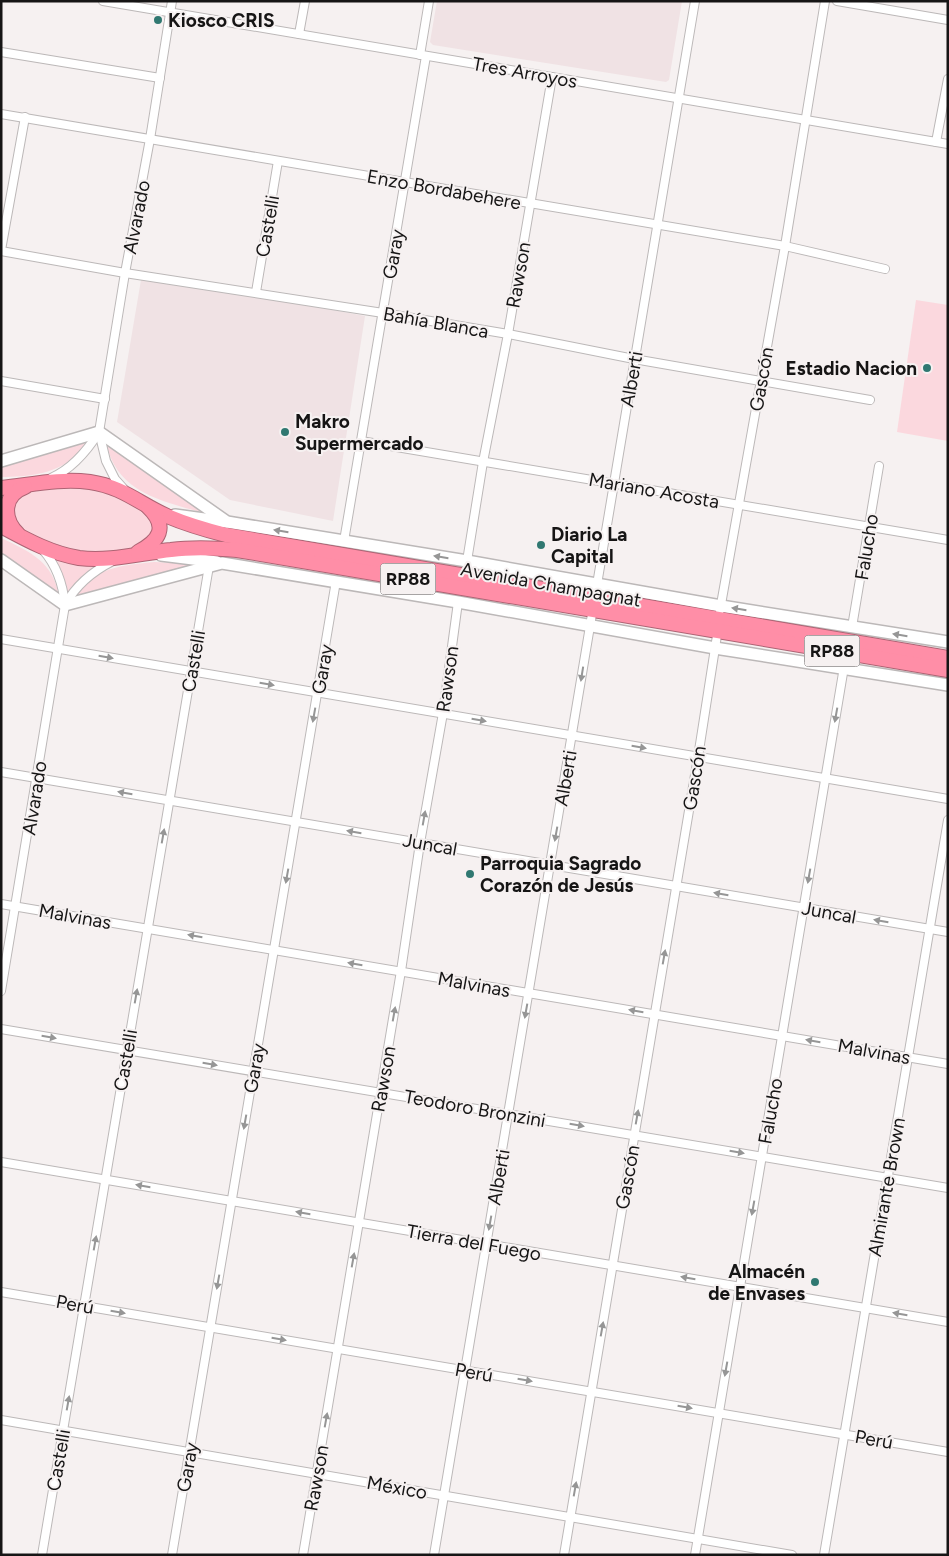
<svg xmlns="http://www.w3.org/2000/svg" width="949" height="1556" font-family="Figtree,sans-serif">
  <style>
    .built { fill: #f0e2e4 }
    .green { fill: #fbd8de }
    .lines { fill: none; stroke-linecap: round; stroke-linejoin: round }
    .street-casing { stroke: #bcb8b8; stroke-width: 10 }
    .secondary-casing { stroke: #bcb8b8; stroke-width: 14 }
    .highway-casing { stroke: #ad6474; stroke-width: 16 }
    .street { stroke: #fff; stroke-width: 8 }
    .secondary { stroke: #fff; stroke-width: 11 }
    .highway { stroke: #ff8ea7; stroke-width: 14 }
    .oneway { fill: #969696 }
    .poi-dot { fill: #307871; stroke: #f6f1f1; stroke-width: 2 }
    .labels { text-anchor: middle; stroke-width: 4; stroke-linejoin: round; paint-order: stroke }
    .shield { fill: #f6f1f1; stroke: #595757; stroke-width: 1 }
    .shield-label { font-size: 18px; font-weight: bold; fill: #161515 }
    .poi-label { font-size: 19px; font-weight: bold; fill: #161515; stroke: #f6f1f1; text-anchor: start }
    .street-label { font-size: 19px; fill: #161515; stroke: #f6f1f1 }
  </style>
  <rect width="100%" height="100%" fill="#f6f1f1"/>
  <g class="built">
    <path d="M 437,1 L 682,1 L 669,80 L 666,82 L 433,45 L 430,42 Z"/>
    <path d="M 142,274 L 365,316 L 333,521 L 230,500 L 117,422 Z"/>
  </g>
  <g class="green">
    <path d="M 916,300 L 948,305 L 948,441 L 897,432 Z"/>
    <path d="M 87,440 C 84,444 82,449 78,453 C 60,474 27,477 1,477 L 1,465 Z"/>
    <path d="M 106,441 L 204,513 C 161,501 115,492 106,441 Z"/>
    <path d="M 78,486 C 88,488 99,489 108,492 C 122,498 159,514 152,532 C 146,546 129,549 117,551 C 101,553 83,554 67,550 C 53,547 22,535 15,521 C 14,518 14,514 13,510 C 12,500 25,493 33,490 C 47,486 64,487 78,486 Z"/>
    <path d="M 1,538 C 31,552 53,562 59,596 L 1,555 Z"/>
    <path d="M 55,559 L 102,563 L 84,575 L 67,597 C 66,583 61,572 55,559 Z"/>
    <path d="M 154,562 L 196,564 L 76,598 C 90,567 125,565 154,562 Z"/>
  </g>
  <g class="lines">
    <defs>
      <g id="street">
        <path d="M 103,1 L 948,144"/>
        <path d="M 837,1 L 948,20"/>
        <path d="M 299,34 L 305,1"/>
        <path d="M 1,52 L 160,78"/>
        <path d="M 420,55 L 429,1"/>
        <path d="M 1,114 L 785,246 L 885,269"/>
        <path d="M 936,142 L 948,79"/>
        <path d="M 1,250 L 25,117"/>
        <path d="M 1,251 L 125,273 L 383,313 L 508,334 L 634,359 L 870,400"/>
        <path d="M 256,292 L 278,161"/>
        <path d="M 1,381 L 105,399"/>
        <path d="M 361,441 L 948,540"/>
        <path d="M 51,478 C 72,469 87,451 99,432"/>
        <path d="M 124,489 L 115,479 L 106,461 L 99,432 L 125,273 L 150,139 L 172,1"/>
        <path d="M 344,541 L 426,56"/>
        <path d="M 467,561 L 483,462 L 508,334 L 552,77"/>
        <path d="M 65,605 C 76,585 93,571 113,561"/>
        <path d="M 720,610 L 785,246 L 825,1"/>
        <path d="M 852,627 L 879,466"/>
        <path d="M 1,639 L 948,799"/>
        <path d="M 1,772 L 948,932"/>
        <path d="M 1,904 L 948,1064"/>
        <path d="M 1,991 L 65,605 C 63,584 57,566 43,550"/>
        <path d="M 1,1029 L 948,1188"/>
        <path d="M 1,1162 L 948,1322"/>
        <path d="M 1,1292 L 948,1452"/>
        <path d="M 1,1420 L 792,1555"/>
        <path d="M 42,1555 L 209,566"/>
        <path d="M 172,1555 L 336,581"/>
        <path d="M 303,1555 L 401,971 L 420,843 L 443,713 L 458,602"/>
        <path d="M 434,1555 L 695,1"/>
        <path d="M 564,1555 L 698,757 L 718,629"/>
        <path d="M 695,1555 L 844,667"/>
        <path d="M 824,1555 L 948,820"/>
      </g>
      <g id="secondary">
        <path d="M 1,461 L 99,432 L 227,522 L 467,561 L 721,606 L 948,642"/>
        <path d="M 175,515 L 226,522"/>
        <path d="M 161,555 L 217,562"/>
        <path d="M 1,560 L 65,605 L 222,563 L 458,602 L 715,648 L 948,685"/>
      </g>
      <g id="highway">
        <path d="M 1,488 C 31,485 59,478 90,482 C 123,487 138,503 167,516 C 186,524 206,530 226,535 L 948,658"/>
        <path d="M 1,526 C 27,540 50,553 79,558 C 110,562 141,553 171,550 C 193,547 215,548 237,550 L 948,670"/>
        <path d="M 18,534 C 2,518 3,495 25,487"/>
        <path d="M 138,552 C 159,541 169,527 148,507"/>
      </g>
    </defs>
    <use href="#street" class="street-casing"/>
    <use href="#secondary" class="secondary-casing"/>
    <use href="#highway" class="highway-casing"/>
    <use href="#street" class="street"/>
    <use href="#secondary" class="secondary"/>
    <use href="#highway" class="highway"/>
  </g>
  <defs><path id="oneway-solid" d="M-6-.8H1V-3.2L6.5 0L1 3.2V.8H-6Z" transform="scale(1.25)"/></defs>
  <g class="oneway">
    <use href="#oneway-solid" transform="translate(281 531) rotate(-171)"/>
    <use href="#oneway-solid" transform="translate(441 557) rotate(-171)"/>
    <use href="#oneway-solid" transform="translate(739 609) rotate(-171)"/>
    <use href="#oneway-solid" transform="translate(900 635) rotate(-171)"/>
    <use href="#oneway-solid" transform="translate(106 657) rotate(10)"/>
    <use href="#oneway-solid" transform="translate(582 674) rotate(99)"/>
    <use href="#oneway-solid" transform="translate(267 684) rotate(10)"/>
    <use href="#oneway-solid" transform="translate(314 715) rotate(100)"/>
    <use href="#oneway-solid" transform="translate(836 715) rotate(100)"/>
    <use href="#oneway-solid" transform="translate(479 720) rotate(10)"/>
    <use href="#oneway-solid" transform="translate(639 747) rotate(10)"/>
    <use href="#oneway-solid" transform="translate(125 793) rotate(-170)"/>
    <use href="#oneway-solid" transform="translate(424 818) rotate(-80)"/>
    <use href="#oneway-solid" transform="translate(354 832) rotate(-170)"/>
    <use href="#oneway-solid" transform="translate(556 834) rotate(100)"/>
    <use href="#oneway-solid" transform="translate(163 836) rotate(-80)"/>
    <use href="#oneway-solid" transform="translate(287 876) rotate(100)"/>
    <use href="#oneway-solid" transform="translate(809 876) rotate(100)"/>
    <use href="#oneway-solid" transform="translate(721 894) rotate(-170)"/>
    <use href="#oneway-solid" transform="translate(881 921) rotate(-170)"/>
    <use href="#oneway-solid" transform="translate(195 936) rotate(-170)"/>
    <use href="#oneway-solid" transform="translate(664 957) rotate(-80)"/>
    <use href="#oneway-solid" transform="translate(355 964) rotate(-170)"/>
    <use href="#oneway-solid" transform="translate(136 996) rotate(-80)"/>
    <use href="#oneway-solid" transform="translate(526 1011) rotate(100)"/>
    <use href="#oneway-solid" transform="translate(636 1011) rotate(-170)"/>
    <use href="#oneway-solid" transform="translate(394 1014) rotate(-80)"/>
    <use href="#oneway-solid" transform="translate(49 1037) rotate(10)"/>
    <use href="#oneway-solid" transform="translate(813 1041) rotate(-170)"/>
    <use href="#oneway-solid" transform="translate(210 1064) rotate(10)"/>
    <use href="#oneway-solid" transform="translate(637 1117) rotate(-80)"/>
    <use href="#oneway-solid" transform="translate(245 1122) rotate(100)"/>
    <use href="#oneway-solid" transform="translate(577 1125) rotate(10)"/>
    <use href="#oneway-solid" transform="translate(737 1152) rotate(10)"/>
    <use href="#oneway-solid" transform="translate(143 1186) rotate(-170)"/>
    <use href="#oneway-solid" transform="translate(753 1208) rotate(100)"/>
    <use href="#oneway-solid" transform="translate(303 1213) rotate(-170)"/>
    <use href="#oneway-solid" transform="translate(490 1223) rotate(100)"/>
    <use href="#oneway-solid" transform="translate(95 1243) rotate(-80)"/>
    <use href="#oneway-solid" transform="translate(353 1260) rotate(-80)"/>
    <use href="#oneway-solid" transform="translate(688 1278) rotate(-170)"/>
    <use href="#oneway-solid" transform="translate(218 1282) rotate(100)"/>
    <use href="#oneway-solid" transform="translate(118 1312) rotate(10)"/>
    <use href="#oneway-solid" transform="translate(900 1314) rotate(-170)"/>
    <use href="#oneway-solid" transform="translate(602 1329) rotate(-80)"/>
    <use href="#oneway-solid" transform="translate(279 1339) rotate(10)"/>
    <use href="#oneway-solid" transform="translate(726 1369) rotate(100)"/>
    <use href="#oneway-solid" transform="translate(525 1380) rotate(10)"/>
    <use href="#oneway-solid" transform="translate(68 1403) rotate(-80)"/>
    <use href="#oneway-solid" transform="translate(685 1407) rotate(10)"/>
    <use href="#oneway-solid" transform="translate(326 1420) rotate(-80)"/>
    <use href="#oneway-solid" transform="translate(575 1489) rotate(-80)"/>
  </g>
  <g class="poi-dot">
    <circle cx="158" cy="20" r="5"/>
    <circle cx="927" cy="368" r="5"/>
    <circle cx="285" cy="432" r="5"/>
    <circle cx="541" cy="545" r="5"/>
    <circle cx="470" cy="874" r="5"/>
    <circle cx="815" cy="1282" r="5"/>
  </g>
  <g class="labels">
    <g class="shield">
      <rect x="380.5" y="563.5" width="55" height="31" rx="4"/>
      <rect x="804.5" y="635.5" width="55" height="31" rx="4"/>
    </g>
    <g class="shield-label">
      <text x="408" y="585">RP88</text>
      <text x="832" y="657">RP88</text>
    </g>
    <g class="poi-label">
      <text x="168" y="27">Kiosco CRIS</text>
      <text x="917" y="375" text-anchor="end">Estadio Nacion</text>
      <text x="295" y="428">Makro<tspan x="295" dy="22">Supermercado</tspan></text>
      <text x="551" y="541">Diario La<tspan x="551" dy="22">Capital</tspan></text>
      <text x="480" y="870">Parroquia Sagrado<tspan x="480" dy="22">Corazón de Jesús</tspan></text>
      <text x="805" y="1278" text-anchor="end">Almacén<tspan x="805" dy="22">de Envases</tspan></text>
    </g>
    <g class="street-label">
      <text transform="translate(525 72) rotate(10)" y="7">Tres Arroyos</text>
      <text transform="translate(444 189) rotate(10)" y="7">Enzo Bordabehere</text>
      <text transform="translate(136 217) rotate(-79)" y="7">Alvarado</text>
      <text transform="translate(267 226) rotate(-80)" y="7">Castelli</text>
      <text transform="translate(393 254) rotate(-80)" y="7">Garay</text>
      <text transform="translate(518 275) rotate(-80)" y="7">Rawson</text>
      <text transform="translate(436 322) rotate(10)" y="7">Bahía Blanca</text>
      <text transform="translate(631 379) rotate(-80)" y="7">Alberti</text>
      <text transform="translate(761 379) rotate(-80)" y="7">Gascón</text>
      <text transform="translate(654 490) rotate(10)" y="7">Mariano Acosta</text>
      <text transform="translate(866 547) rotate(-81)" y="7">Falucho</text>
      <text transform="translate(551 584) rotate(10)" y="7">Avenida Champagnat</text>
      <text transform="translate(193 661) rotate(-80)" y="7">Castelli</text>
      <text transform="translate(322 669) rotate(-80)" y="7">Garay</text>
      <text transform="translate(447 679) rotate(-82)" y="7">Rawson</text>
      <text transform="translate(565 778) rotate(-80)" y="7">Alberti</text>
      <text transform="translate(694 778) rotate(-81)" y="7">Gascón</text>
      <text transform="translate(34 798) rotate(-81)" y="7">Alvarado</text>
      <text transform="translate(430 844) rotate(10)" y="7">Juncal</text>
      <text transform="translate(829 912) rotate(10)" y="7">Juncal</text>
      <text transform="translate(75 916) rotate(10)" y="7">Malvinas</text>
      <text transform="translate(474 984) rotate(10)" y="7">Malvinas</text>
      <text transform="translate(874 1051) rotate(10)" y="7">Malvinas</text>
      <text transform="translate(125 1060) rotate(-80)" y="7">Castelli</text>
      <text transform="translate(254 1068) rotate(-80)" y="7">Garay</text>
      <text transform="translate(383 1079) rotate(-80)" y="7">Rawson</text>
      <text transform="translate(475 1108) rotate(10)" y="7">Teodoro Bronzini</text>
      <text transform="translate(770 1111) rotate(-80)" y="7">Falucho</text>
      <text transform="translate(498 1177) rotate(-80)" y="7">Alberti</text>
      <text transform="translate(627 1177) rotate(-80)" y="7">Gascón</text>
      <text transform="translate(886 1187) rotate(-80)" y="7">Almirante Brown</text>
      <text transform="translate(474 1242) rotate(10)" y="7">Tierra del Fuego</text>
      <text transform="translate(75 1304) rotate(10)" y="7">Perú</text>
      <text transform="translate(474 1372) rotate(10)" y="7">Perú</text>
      <text transform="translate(874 1439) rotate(10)" y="7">Perú</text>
      <text transform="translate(58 1460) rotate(-80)" y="7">Castelli</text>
      <text transform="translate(187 1467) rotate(-80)" y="7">Garay</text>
      <text transform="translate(316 1478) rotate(-80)" y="7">Rawson</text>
      <text transform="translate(397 1487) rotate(10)" y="7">México</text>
    </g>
  </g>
  <rect width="949" height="1556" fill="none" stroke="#161515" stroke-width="5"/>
</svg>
